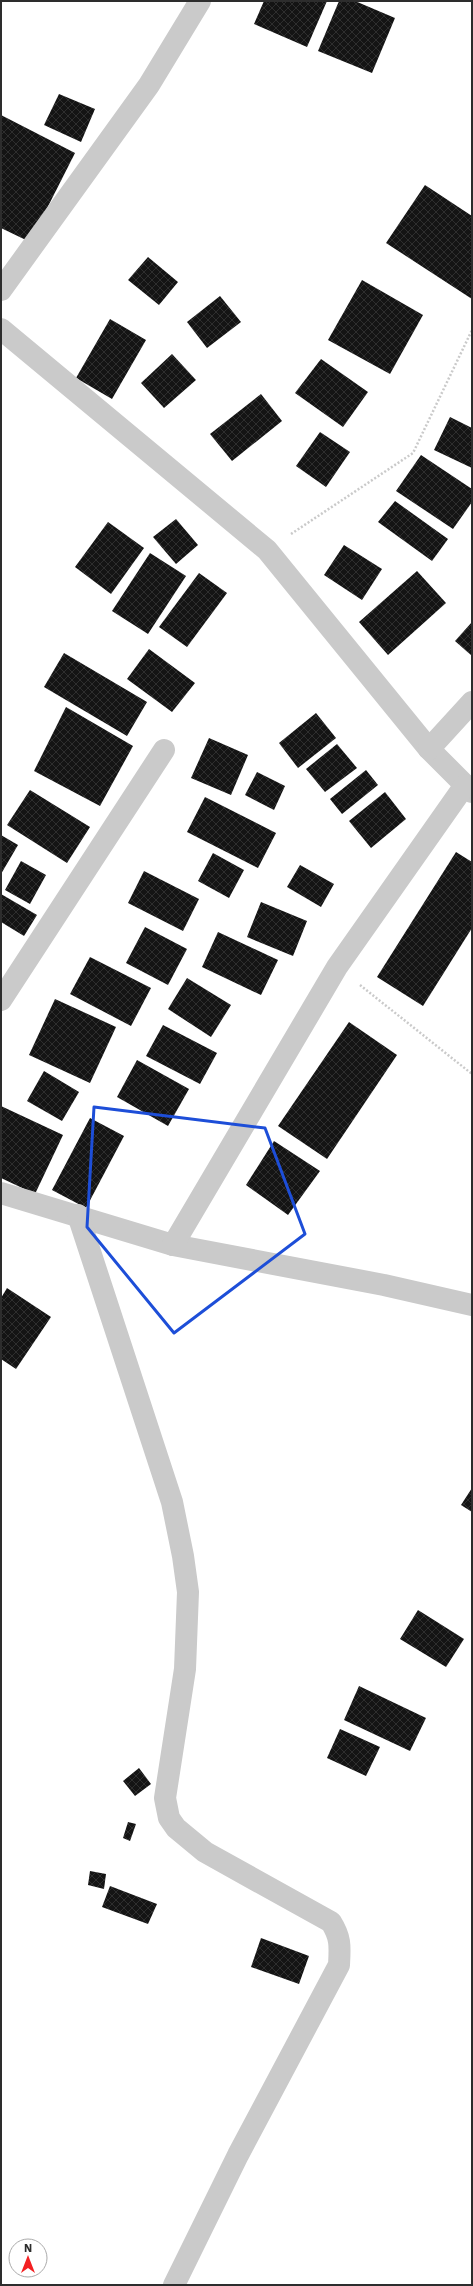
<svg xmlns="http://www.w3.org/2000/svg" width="473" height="2286" font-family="'Work Sans',sans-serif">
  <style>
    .building { fill: url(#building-cross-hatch) }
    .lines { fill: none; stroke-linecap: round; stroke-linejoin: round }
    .path { stroke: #cacaca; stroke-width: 2.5; stroke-dasharray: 2 2; stroke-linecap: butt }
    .minor { stroke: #cacaca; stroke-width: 22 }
    .marked { fill: none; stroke: #1d4ed8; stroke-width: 3; stroke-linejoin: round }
  </style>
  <defs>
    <pattern id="building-cross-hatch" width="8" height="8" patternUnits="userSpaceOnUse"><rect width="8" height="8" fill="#141414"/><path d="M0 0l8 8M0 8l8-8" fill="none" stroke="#2e2e2e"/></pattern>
  </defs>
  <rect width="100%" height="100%" fill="#fff"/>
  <g class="building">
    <path d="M 264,1 L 327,1 L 307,47 L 254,24 Z"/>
    <path d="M 339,1 L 355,1 L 395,18 L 372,73 L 318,51 Z"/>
    <path d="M 59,94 L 95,109 L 81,142 L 44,125 Z"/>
    <path d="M 1,115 L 75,153 L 30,242 L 1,228 Z"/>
    <path d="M 425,185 L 472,216 L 472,299 L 386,243 Z"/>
    <path d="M 148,257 L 178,282 L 159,305 L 128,280 Z"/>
    <path d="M 362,280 L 423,315 L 390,374 L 328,340 Z"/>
    <path d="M 220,296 L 241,322 L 207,348 L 187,322 Z"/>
    <path d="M 110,319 L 146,340 L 112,399 L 76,378 Z"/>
    <path d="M 172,354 L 196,380 L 164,408 L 141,383 Z"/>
    <path d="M 321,359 L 368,392 L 343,427 L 295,393 Z"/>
    <path d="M 261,394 L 282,421 L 232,461 L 210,434 Z"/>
    <path d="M 450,417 L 472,428 L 472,468 L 434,450 Z"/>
    <path d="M 320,432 L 350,452 L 326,487 L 296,466 Z"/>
    <path d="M 421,455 L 472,489 L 472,502 L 453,529 L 396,491 Z"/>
    <path d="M 395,501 L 448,539 L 432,561 L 378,522 Z"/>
    <path d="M 176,519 L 198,545 L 176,564 L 153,537 Z"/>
    <path d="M 108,522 L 144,548 L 111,594 L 75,567 Z"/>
    <path d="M 344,545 L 382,569 L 362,600 L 324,575 Z"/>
    <path d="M 150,553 L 186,576 L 148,634 L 112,611 Z"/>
    <path d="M 417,571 L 446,603 L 388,655 L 359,622 Z"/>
    <path d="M 199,573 L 227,593 L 187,647 L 159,627 Z"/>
    <path d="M 472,622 L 472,656 L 455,641 Z"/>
    <path d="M 149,649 L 195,683 L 172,712 L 127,679 Z"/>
    <path d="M 64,653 L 147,702 L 127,736 L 44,687 Z"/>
    <path d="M 66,707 L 133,746 L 100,806 L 34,771 Z"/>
    <path d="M 316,713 L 336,738 L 298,768 L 279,743 Z"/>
    <path d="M 209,738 L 248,755 L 231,795 L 191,778 Z"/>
    <path d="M 337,744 L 357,768 L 325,792 L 306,769 Z"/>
    <path d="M 366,770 L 378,785 L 342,814 L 330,799 Z"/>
    <path d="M 257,772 L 285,786 L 274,810 L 245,795 Z"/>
    <path d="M 30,790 L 90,827 L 67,863 L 7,825 Z"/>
    <path d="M 385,792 L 406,819 L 371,848 L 349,821 Z"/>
    <path d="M 205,797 L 276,833 L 258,868 L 187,832 Z"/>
    <path d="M 1,835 L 18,845 L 1,874 Z"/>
    <path d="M 456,852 L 472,862 L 472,928 L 423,1006 L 377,977 Z"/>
    <path d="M 213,853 L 244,870 L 229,898 L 198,881 Z"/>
    <path d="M 21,861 L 46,875 L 30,904 L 5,890 Z"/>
    <path d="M 300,865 L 334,884 L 321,907 L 287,887 Z"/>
    <path d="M 144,871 L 199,899 L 183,931 L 128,903 Z"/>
    <path d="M 1,894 L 37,915 L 24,936 L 1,922 Z"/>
    <path d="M 261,902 L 307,921 L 293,956 L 247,937 Z"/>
    <path d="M 145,927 L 187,949 L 168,985 L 126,963 Z"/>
    <path d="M 218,932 L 278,960 L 261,995 L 202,967 Z"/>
    <path d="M 90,957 L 151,988 L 131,1026 L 70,994 Z"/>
    <path d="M 187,978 L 231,1005 L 211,1037 L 168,1009 Z"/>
    <path d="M 55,999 L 116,1027 L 90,1083 L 29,1055 Z"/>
    <path d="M 349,1022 L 397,1055 L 327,1159 L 278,1126 Z"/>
    <path d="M 163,1025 L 217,1053 L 200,1084 L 146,1056 Z"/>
    <path d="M 137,1060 L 189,1089 L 168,1126 L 117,1097 Z"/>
    <path d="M 44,1071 L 79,1092 L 62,1121 L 27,1101 Z"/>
    <path d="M 1,1106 L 63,1135 L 35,1194 L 1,1178 Z"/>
    <path d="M 90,1118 L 124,1136 L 86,1208 L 52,1190 Z"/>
    <path d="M 274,1141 L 320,1171 L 288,1215 L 246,1185 Z"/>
    <path d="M 7,1288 L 51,1317 L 16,1369 L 1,1359 L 1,1298 Z"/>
    <path d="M 472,1488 L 472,1512 L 461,1505 Z"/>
    <path d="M 418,1610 L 464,1639 L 446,1667 L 400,1639 Z"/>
    <path d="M 359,1686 L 426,1718 L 410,1751 L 344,1720 Z"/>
    <path d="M 340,1729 L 380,1747 L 366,1776 L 327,1758 Z"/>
    <path d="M 139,1768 L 151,1784 L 135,1796 L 123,1781 Z"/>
    <path d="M 128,1822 L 136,1824 L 130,1841 L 123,1838 Z"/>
    <path d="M 90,1871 L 106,1874 L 104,1889 L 88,1885 Z"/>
    <path d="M 110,1886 L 157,1904 L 148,1924 L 102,1907 Z"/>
    <path d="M 261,1938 L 309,1956 L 299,1984 L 251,1967 Z"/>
  </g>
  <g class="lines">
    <g class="path">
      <path d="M 291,534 L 413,453 L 472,330"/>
      <path d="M 360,985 L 472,1074"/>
    </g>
    <g class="minor">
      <path d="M 1,290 L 149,85 L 200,1"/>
      <path d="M 1,329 L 267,550 L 429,749 L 472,792"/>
      <path d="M 429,749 L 472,702"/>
      <path d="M 1,1000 L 164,750"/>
      <path d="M 1,1193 L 173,1245 L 384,1285 L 472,1305"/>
      <path d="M 78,1215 L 172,1502 L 183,1556 L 188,1592 L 185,1669 L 165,1798 L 169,1818 L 176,1828 L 205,1852 L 331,1922 C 341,1938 340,1946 339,1965 L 238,2155 L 174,2285"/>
      <path d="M 173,1245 L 337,967 L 465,785"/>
    </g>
  </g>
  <path class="marked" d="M 94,1107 L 265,1128 L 305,1234 L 174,1333 L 87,1227 Z"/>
  <rect width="473" height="2286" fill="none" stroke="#2d2d2d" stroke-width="4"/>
  <g transform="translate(28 2258)"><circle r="19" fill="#ffffff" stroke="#ababab"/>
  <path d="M0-3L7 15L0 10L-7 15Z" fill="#f32022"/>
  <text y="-6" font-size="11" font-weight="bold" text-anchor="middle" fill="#2d2d2d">N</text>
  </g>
</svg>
